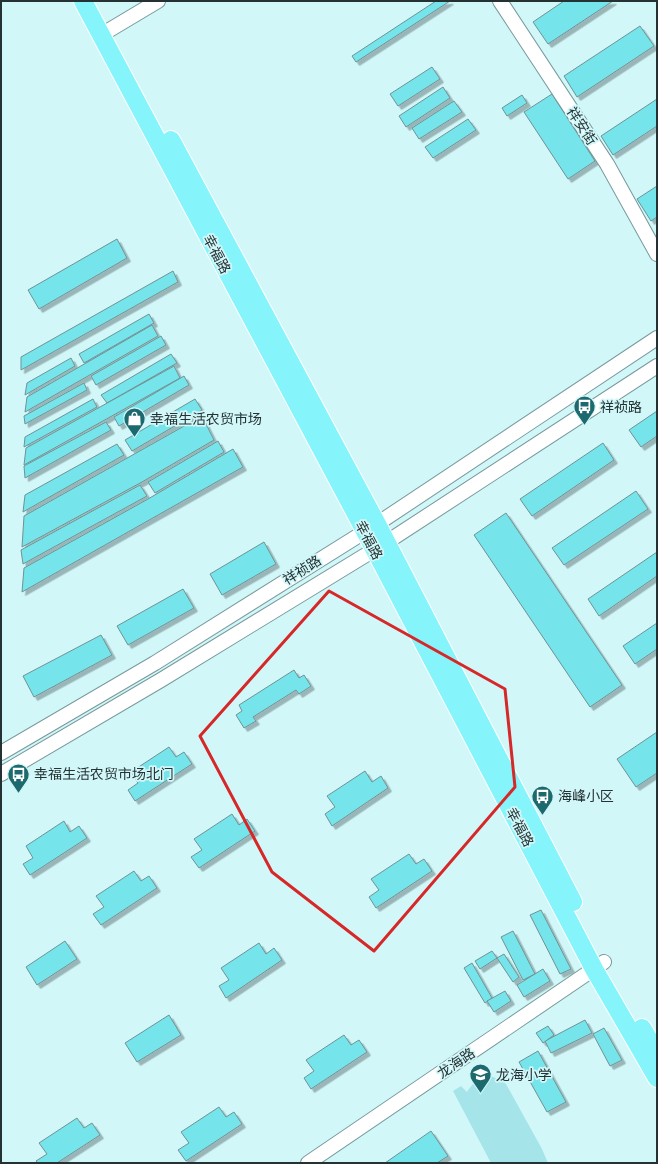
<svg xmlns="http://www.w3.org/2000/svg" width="658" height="1164" font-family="Commissioner,'Noto Sans SC',sans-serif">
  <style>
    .green { fill: #a5e5e9 }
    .building { fill: #74e4eb; stroke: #709294; filter: url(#shadow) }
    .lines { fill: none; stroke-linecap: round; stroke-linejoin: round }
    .minor-casing { stroke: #789a9c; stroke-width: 16 }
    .major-casing { stroke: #fff; stroke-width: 20 }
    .minor { stroke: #fff; stroke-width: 14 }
    .major { stroke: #86f5fb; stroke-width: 18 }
    .marked { fill: none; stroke: #d62828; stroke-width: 3; stroke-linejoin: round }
    .labels { text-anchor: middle; stroke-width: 3.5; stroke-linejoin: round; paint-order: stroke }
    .street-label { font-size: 14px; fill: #243233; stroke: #d2f7f9 }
    .poi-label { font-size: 14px; fill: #243233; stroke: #d2f7f9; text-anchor: start }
  </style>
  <defs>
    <filter id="shadow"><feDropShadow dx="3.5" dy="3.5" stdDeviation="0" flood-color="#0004"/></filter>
  </defs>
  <rect width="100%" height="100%" fill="#d2f7f9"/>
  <path class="green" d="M 490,1076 L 499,1079 L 506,1084 L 542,1149 L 548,1163 L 491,1163 L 453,1091 L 461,1086 L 467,1092 C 473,1082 478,1079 490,1076 Z"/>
  <g class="building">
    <path d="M 436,1 L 450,1 L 356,62 L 352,56 Z"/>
    <path d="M 564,1 L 613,1 L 548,44 L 533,22 Z"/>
    <path d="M 640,26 L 654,46 L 577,97 L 564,76 Z"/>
    <path d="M 432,67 L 440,79 L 398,106 L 390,94 Z"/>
    <path d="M 443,87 L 450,98 L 406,127 L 399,116 Z"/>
    <path d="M 552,94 L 595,161 L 568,179 L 524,112 Z"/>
    <path d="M 522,95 L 527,103 L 507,116 L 502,108 Z"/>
    <path d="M 657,99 L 657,126 L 613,155 L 601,136 Z"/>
    <path d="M 454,101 L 462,112 L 419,139 L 412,128 Z"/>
    <path d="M 468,119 L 476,130 L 433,158 L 425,147 Z"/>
    <path d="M 657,186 L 657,217 L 651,221 L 637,199 Z"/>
    <path d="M 117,239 L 127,258 L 39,309 L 28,290 Z"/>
    <path d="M 173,271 L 178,282 L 21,370 L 21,357 Z"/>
    <path d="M 149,314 L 154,323 L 84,363 L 79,354 Z"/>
    <path d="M 152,325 L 158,336 L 25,412 L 27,397 Z"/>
    <path d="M 161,336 L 166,345 L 96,385 L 91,376 Z"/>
    <path d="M 171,354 L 177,363 L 107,403 L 101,395 Z"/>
    <path d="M 71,358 L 75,366 L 25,395 L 27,383 Z"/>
    <path d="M 174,366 L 180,378 L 24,465 L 26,448 Z"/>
    <path d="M 184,376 L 189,385 L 119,426 L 114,417 Z"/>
    <path d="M 84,383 L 87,390 L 25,424 L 24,416 Z"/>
    <path d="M 93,399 L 97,407 L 24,447 L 25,437 Z"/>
    <path d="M 195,399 L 202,410 L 132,451 L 125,440 Z"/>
    <path d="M 657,411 L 657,436 L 641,447 L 629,430 Z"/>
    <path d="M 202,416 L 214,440 L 142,482 L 22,547 L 24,516 Z"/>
    <path d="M 106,422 L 111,430 L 25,478 L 24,466 Z"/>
    <path d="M 218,441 L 224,452 L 155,493 L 148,482 Z"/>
    <path d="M 603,443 L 614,460 L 532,516 L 520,499 Z"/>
    <path d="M 117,444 L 124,455 L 23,512 L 25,495 Z"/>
    <path d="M 233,449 L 243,467 L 22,592 L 24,568 L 148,499 Z"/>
    <path d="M 140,485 L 147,496 L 23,564 L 21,550 Z"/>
    <path d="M 636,491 L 648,509 L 564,565 L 552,548 Z"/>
    <path d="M 506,513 L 622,685 L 590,707 L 474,535 Z"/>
    <path d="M 264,542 L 276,564 L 222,595 L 210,574 Z"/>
    <path d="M 657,552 L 657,576 L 599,616 L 588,599 Z"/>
    <path d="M 183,589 L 194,608 L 128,645 L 117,626 Z"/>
    <path d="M 657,623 L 657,649 L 635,664 L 623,646 Z"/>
    <path d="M 101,635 L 112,655 L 34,697 L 23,676 Z"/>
    <path d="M 294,670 L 299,678 L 304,675 L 311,686 L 299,694 L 296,690 L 253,717 L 256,721 L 244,728 L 236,715 L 242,711 L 239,705 Z"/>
    <path d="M 657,732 L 657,773 L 636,787 L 617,759 Z"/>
    <path d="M 169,747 L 176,757 L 184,752 L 192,764 L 135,801 L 128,790 L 138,783 L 131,772 Z"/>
    <path d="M 365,771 L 372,782 L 381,776 L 388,788 L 332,826 L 325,814 L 335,807 L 327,796 Z"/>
    <path d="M 232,814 L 239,825 L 247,819 L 255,831 L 199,868 L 191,857 L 202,850 L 194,839 Z"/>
    <path d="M 64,821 L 70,832 L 79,826 L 87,838 L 30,875 L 23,864 L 33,858 L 26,846 Z"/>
    <path d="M 409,854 L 416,864 L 424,859 L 432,871 L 376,908 L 369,897 L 379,890 L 371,879 Z"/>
    <path d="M 134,871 L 141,881 L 149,876 L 157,888 L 101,925 L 93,914 L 104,907 L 96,896 Z"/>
    <path d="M 541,910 L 571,969 L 560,974 L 530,915 Z"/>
    <path d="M 513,931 L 535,974 L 523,980 L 501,937 Z"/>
    <path d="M 65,941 L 77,959 L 37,985 L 26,967 Z"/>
    <path d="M 259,943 L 266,954 L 274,948 L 282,960 L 226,998 L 219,986 L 229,980 L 221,968 Z"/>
    <path d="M 492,951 L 497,958 L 480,969 L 475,961 Z"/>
    <path d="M 504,954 L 519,977 L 513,982 L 497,958 Z"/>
    <path d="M 472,963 L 492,998 L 485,1003 L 464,968 Z"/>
    <path d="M 543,969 L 550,981 L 524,997 L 517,985 Z"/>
    <path d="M 505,991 L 511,1001 L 494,1012 L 487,1001 Z"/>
    <path d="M 169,1015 L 181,1035 L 137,1062 L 125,1043 Z"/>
    <path d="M 585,1020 L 592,1033 L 551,1053 L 545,1041 Z"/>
    <path d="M 548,1026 L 554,1035 L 543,1043 L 536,1033 Z"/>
    <path d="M 604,1028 L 622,1060 L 610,1066 L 593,1034 Z"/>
    <path d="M 344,1035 L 351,1045 L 359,1040 L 367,1052 L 311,1089 L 304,1078 L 314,1071 L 306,1060 Z"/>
    <path d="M 538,1051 L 566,1102 L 547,1112 L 519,1062 Z"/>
    <path d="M 219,1107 L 226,1117 L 234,1112 L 242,1124 L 186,1161 L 178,1150 L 189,1143 L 181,1132 Z"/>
    <path d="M 77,1118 L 84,1128 L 92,1123 L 100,1135 L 57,1163 L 38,1163 L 36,1161 L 47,1154 L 39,1143 Z"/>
    <path d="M 431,1131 L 448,1156 L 437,1163 L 385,1163 Z"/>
  </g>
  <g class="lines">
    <defs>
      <g id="minor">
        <path d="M 500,1 L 607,164 L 657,254"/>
        <path d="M 101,35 L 158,1"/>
        <path d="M 1,753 L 155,663 L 377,524 L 657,338"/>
        <path d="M 1,774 L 161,680 L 387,542 L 657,366"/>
        <path d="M 308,1163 L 604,962"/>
      </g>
      <g id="major">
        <path d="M 83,1 L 365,531 L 594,969 L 657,1078"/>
        <path d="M 171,140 L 377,524 L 573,902"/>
        <path d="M 642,1028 L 657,1053"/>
      </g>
    </defs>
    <use href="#minor" class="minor-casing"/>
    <use href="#major" class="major-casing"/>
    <use href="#minor" class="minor"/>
    <use href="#major" class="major"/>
  </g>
  <path class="marked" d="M 329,591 L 505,689 L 515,787 L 374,951 L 272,872 L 200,736 Z"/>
  <defs>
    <symbol id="bus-pin" viewBox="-11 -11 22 30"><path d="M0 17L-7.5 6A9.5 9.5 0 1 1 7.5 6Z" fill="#1d6a6e" stroke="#d2f7f9"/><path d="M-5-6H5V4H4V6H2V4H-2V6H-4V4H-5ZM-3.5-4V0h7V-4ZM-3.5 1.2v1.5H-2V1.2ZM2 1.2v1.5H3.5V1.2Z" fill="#fff"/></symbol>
    <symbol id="shop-pin" viewBox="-11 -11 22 30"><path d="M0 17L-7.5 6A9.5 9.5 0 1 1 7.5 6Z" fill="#1d6a6e" stroke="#d2f7f9"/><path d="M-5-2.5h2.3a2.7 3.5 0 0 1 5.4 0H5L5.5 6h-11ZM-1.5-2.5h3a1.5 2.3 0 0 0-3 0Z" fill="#fff"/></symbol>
    <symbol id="school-pin" viewBox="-11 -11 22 30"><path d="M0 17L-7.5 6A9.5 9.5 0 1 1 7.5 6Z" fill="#1d6a6e" stroke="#d2f7f9"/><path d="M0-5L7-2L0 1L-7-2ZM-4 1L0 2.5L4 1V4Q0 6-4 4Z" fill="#fff"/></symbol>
  </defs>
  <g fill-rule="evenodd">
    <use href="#bus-pin" x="572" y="394" width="25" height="34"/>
    <use href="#shop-pin" x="122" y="406" width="25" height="34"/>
    <use href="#bus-pin" x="6" y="762" width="25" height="34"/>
    <use href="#bus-pin" x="530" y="784" width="25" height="34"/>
    <use href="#school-pin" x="468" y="1062" width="25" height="34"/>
  </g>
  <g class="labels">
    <g class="street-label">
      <text transform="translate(582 126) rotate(57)" y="5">祥安街</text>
      <text transform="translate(217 254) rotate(62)" y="5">幸福路</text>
      <text transform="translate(369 540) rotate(62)" y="5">幸福路</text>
      <text transform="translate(302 570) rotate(-32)" y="5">祥祯路</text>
      <text transform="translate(520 827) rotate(62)" y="5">幸福路</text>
      <text transform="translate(456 1063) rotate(-34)" y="5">龙海路</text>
    </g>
    <g class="poi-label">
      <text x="600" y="412">祥祯路</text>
      <text x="150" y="424">幸福生活农贸市场</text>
      <text x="34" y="779">幸福生活农贸市场北门</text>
      <text x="558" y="801">海峰小区</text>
      <text x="496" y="1080">龙海小学</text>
    </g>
  </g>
  <rect width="658" height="1164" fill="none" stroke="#243233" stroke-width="4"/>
</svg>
